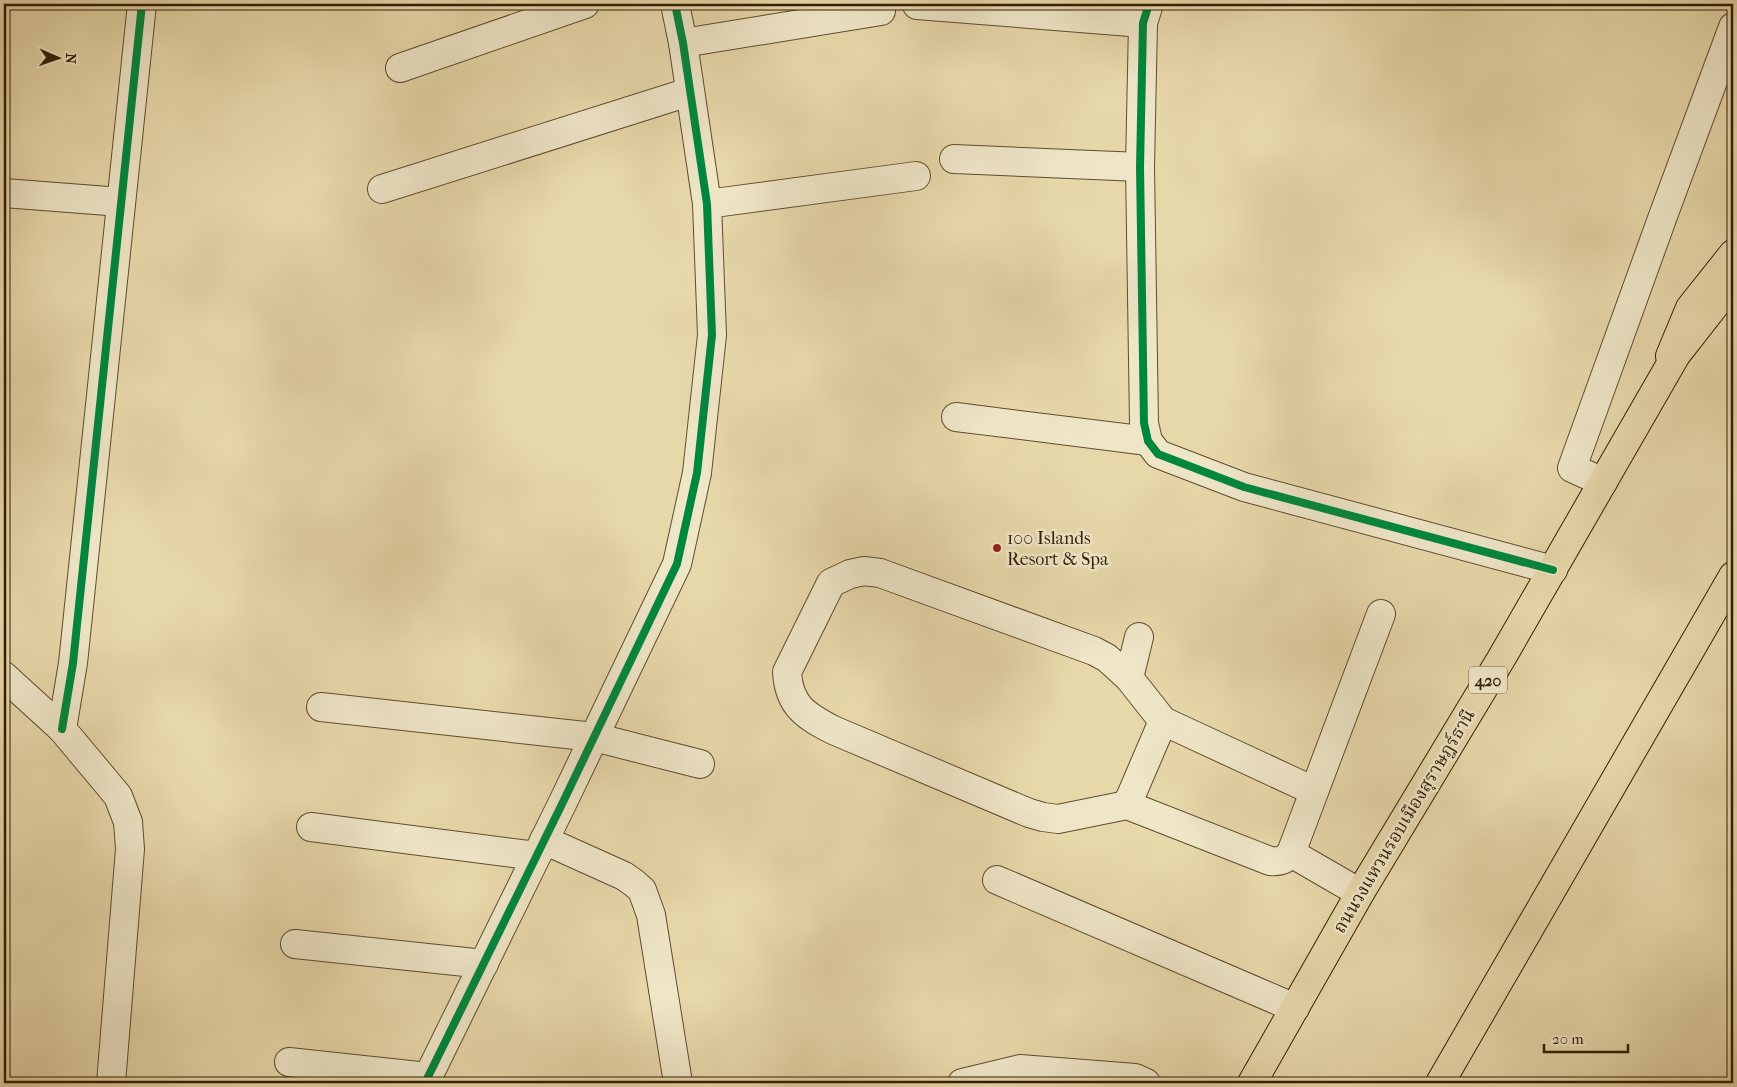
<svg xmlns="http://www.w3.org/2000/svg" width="1737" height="1087" font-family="'IM FELL French Canon','Noto Serif Thai',serif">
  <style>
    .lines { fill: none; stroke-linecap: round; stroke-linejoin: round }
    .minor-casing { stroke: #5f4c2e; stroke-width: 30 }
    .major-casing { stroke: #321d04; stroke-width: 30 }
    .highway-casing { stroke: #321d04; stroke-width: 30 }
    .minor { stroke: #efe6c8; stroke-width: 28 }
    .major { stroke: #e7d8aa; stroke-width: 28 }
    .highway { stroke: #e7d8aa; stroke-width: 28 }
    .cycleway-casing { stroke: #efe6c8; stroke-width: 11 }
    .cycleway { stroke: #00873e; stroke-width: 8 }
    .poi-dot { fill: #8f2418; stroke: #efe6c8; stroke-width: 2 }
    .labels { text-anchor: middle; stroke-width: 5; stroke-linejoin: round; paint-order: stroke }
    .shield { fill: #efe6c8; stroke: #6b593f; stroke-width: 1 }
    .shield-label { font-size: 16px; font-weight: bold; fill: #321d04 }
    .poi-label { font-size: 18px; fill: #321d04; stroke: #efe6c8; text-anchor: start }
    .street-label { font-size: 18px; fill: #321d04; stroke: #efe6c8 }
  </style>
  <rect width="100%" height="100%" fill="#e7d8aa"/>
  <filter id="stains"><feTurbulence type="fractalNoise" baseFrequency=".004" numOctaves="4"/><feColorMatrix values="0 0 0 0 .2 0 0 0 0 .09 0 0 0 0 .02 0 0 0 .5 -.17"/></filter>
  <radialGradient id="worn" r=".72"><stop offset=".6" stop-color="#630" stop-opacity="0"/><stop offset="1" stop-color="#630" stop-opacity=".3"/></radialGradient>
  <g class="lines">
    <defs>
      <g id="minor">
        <path d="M 1149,4 L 1143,23 L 1140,167 L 1144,423 L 1148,441 L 1158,454 L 1244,487 L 1553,570"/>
        <path d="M 917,5 L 1143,23"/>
        <path d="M 683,43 L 881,11"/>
        <path d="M 400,68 L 585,4"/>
        <path d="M 954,159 L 1140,167"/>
        <path d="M 382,189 L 689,92"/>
        <path d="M 4,193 L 121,202"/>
        <path d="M 707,204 L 916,176"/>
        <path d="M 956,417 L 1148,441"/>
        <path d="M 1603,482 L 1572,468 L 1663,216 L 1733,27"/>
        <path d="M 4,676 L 62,729 L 118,796 L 128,822 L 130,849 L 111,1083"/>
        <path d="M 1129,678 L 1139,637"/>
        <path d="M 321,707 L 594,737 L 700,764"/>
        <path d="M 62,729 L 73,663 L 142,4"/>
        <path d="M 1127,805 L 1163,721"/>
        <path d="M 311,827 L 536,856"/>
        <path d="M 544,840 L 624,876 L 634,883 L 642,890 L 651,915 L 678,1083"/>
        <path d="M 1291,853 C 1285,860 1280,862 1270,861 L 1127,805 L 1058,819 L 1043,817 L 1029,813 L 833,730 C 806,716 789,706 787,672 L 831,583 L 850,574 L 864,571 L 880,573 L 1094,651 L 1107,658 L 1129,678 L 1163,721 L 1314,791"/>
        <path d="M 997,880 L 1295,1008"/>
        <path d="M 1360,893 L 1291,853 L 1381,614"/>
        <path d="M 295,944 L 484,964"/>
        <path d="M 289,1062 L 428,1077"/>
        <path d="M 425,1083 L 563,802 L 677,564 L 697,473 L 712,335 L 707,204 L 683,43 L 675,4"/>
        <path d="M 962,1083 L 1020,1069 L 1135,1078 L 1146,1083"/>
      </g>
      <path id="major" d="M 1670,356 L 1690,308 L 1733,254"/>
      <g id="highway">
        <path d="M 1252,1083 L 1360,893 L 1501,659 L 1676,355 L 1733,282"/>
        <path d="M 1440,1083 L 1733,576"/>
      </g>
    </defs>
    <use href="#minor" class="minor-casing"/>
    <use href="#major" class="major-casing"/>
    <use href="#highway" class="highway-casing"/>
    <use href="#minor" class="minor"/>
    <use href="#major" class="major"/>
    <use href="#highway" class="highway"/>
    <defs>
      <g id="cycleway">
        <path d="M 1149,4 L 1143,23 L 1140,167 L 1144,423 L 1148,441 L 1158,454 L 1244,487 L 1553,570"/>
        <path d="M 62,729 L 73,663 L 142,4"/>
        <path d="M 425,1083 L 563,802 L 677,564 L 697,473 L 712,335 L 707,204 L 683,43 L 675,4"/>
      </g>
    </defs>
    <use href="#cycleway" class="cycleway-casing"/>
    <use href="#cycleway" class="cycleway"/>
  </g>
  <circle class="poi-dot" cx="997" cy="548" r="5"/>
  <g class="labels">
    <rect class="shield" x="1469" y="666.5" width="38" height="27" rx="4"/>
    <g class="shield-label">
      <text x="1488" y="686">420</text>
    </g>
    <g class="poi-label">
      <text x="1007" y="544">100 Islands<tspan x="1007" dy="21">Resort &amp; Spa</tspan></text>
    </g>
    <g class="street-label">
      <text transform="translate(1404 821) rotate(-59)" y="6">ถนนวงแหวนรอบเมืองสุราษฎร์ธานี</text>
    </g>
  </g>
  <rect width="1737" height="1087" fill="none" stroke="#e7d8aa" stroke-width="20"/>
  <rect x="5" y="5" width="1727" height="1077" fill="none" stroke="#321d04" stroke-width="2.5"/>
  <rect x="10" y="10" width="1717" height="1067" fill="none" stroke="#321d04"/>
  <g transform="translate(58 58) rotate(92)" stroke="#efe6c8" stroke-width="4" paint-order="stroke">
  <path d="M0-4L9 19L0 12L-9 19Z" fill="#321d04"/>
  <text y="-8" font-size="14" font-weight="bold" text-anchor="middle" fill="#321d04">N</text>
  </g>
  <path d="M1544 1044v8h84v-8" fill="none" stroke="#321d04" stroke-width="2.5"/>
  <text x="1552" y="1044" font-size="15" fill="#321d04" stroke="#efe6c8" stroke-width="4" paint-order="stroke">20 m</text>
  <rect width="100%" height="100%" filter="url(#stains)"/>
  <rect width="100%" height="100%" fill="url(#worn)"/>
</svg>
